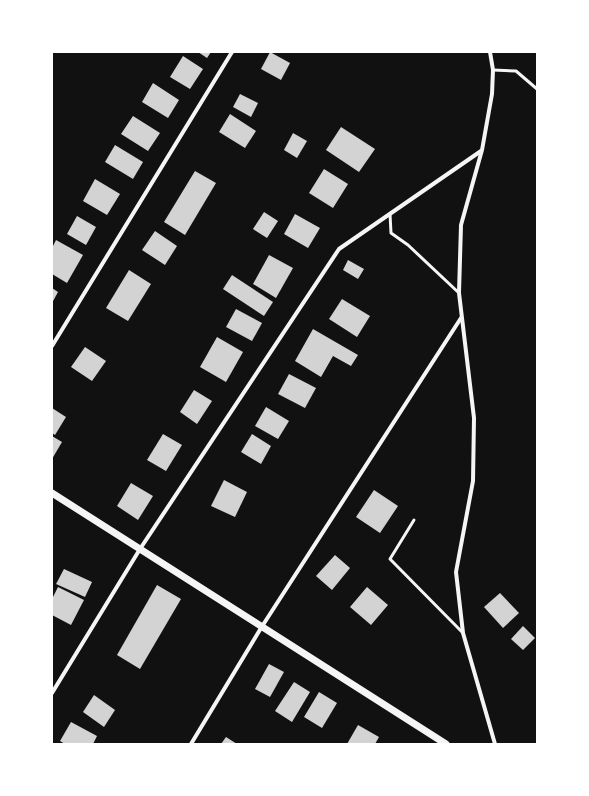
<svg xmlns="http://www.w3.org/2000/svg" width="589" height="796" font-family="'Fira Sans Condensed',sans-serif">
  <style>
    .building { fill: #d3d3d3 }
    .lines { fill: none; stroke-linecap: round; stroke-linejoin: round }
    .service { stroke: #f5f5f5; stroke-width: 3 }
    .minor { stroke: #f5f5f5; stroke-width: 4 }
    .tertiary { stroke: #f5f5f5; stroke-width: 7 }
  </style>
  <rect width="100%" height="100%" fill="#111"/>
  <g class="building">
    <path d="M 198,52 L 211,52 L 207,58 Z"/>
    <path d="M 270,52 L 290,63 L 281,80 L 261,69 Z"/>
    <path d="M 183,56 L 203,69 L 190,89 L 170,77 Z"/>
    <path d="M 153,83 L 179,100 L 168,118 L 142,102 Z"/>
    <path d="M 240,94 L 258,103 L 251,117 L 233,107 Z"/>
    <path d="M 230,114 L 256,131 L 245,148 L 219,132 Z"/>
    <path d="M 133,116 L 160,133 L 148,151 L 121,134 Z"/>
    <path d="M 341,127 L 375,149 L 359,172 L 326,150 Z"/>
    <path d="M 293,133 L 307,141 L 297,158 L 284,150 Z"/>
    <path d="M 115,145 L 143,162 L 133,179 L 105,162 Z"/>
    <path d="M 324,169 L 348,184 L 333,208 L 309,193 Z"/>
    <path d="M 195,171 L 216,183 L 185,235 L 164,222 Z"/>
    <path d="M 95,179 L 120,194 L 107,215 L 83,201 Z"/>
    <path d="M 264,212 L 278,221 L 267,238 L 253,229 Z"/>
    <path d="M 295,214 L 320,228 L 308,248 L 284,234 Z"/>
    <path d="M 77,216 L 96,227 L 86,245 L 67,234 Z"/>
    <path d="M 155,231 L 177,246 L 165,265 L 142,250 Z"/>
    <path d="M 56,240 L 83,255 L 67,283 L 52,274 L 52,248 Z"/>
    <path d="M 269,255 L 293,268 L 276,298 L 253,284 Z"/>
    <path d="M 348,260 L 364,269 L 358,279 L 343,270 Z"/>
    <path d="M 129,270 L 151,284 L 128,321 L 106,308 Z"/>
    <path d="M 232,275 L 273,302 L 264,316 L 223,289 Z"/>
    <path d="M 52,288 L 58,292 L 52,303 Z"/>
    <path d="M 342,299 L 370,316 L 357,337 L 329,319 Z"/>
    <path d="M 236,309 L 262,323 L 252,341 L 226,327 Z"/>
    <path d="M 313,329 L 358,355 L 351,366 L 333,356 L 321,377 L 295,361 Z"/>
    <path d="M 217,337 L 243,352 L 226,382 L 200,367 Z"/>
    <path d="M 85,347 L 106,361 L 92,381 L 71,367 Z"/>
    <path d="M 289,374 L 316,388 L 305,408 L 278,394 Z"/>
    <path d="M 194,390 L 212,401 L 197,424 L 180,412 Z"/>
    <path d="M 266,407 L 289,421 L 278,439 L 255,426 Z"/>
    <path d="M 52,408 L 66,417 L 55,435 L 52,433 Z"/>
    <path d="M 163,434 L 182,445 L 166,471 L 147,460 Z"/>
    <path d="M 252,434 L 271,446 L 261,464 L 241,452 Z"/>
    <path d="M 52,436 L 62,442 L 52,459 Z"/>
    <path d="M 224,480 L 247,492 L 235,517 L 211,506 Z"/>
    <path d="M 131,483 L 153,496 L 138,520 L 117,506 Z"/>
    <path d="M 374,490 L 398,506 L 380,533 L 356,517 Z"/>
    <path d="M 335,555 L 350,568 L 332,590 L 316,576 Z"/>
    <path d="M 64,569 L 92,582 L 85,597 L 56,584 Z"/>
    <path d="M 157,585 L 181,599 L 140,669 L 117,655 Z"/>
    <path d="M 58,587 L 84,600 L 71,625 L 52,615 L 52,599 Z"/>
    <path d="M 367,587 L 388,605 L 371,625 L 350,607 Z"/>
    <path d="M 500,593 L 519,613 L 503,628 L 484,607 Z"/>
    <path d="M 523,626 L 535,638 L 523,650 L 511,639 Z"/>
    <path d="M 269,664 L 284,672 L 270,697 L 255,689 Z"/>
    <path d="M 294,682 L 310,692 L 292,722 L 275,711 Z"/>
    <path d="M 319,692 L 337,703 L 322,728 L 304,717 Z"/>
    <path d="M 94,695 L 115,710 L 104,727 L 83,712 Z"/>
    <path d="M 71,722 L 97,736 L 93,744 L 65,744 L 60,741 Z"/>
    <path d="M 358,725 L 379,737 L 375,744 L 347,744 Z"/>
    <path d="M 226,737 L 237,744 L 221,744 Z"/>
  </g>
  <g class="lines">
    <g class="service">
      <path d="M 493,70 L 516,71 L 537,89"/>
      <path d="M 390,214 L 391,233 L 408,245 L 459,293"/>
      <path d="M 414,520 L 390,559 L 463,633"/>
    </g>
    <g class="minor">
      <path d="M 490,52 L 493,70 L 492,94 L 482,150 L 461,225 L 459,293 L 474,418 L 473,481 L 456,572 L 463,633 L 495,744"/>
      <path d="M 52,346 L 232,52"/>
      <path d="M 52,693 L 140,549 L 339,249 L 481,151"/>
      <path d="M 191,744 L 261,628 L 461,318"/>
    </g>
    <path class="tertiary" d="M 52,493 L 446,744"/>
  </g>
  <rect width="589" height="796" fill="none" stroke="#ffffff" stroke-width="106"/>
</svg>
